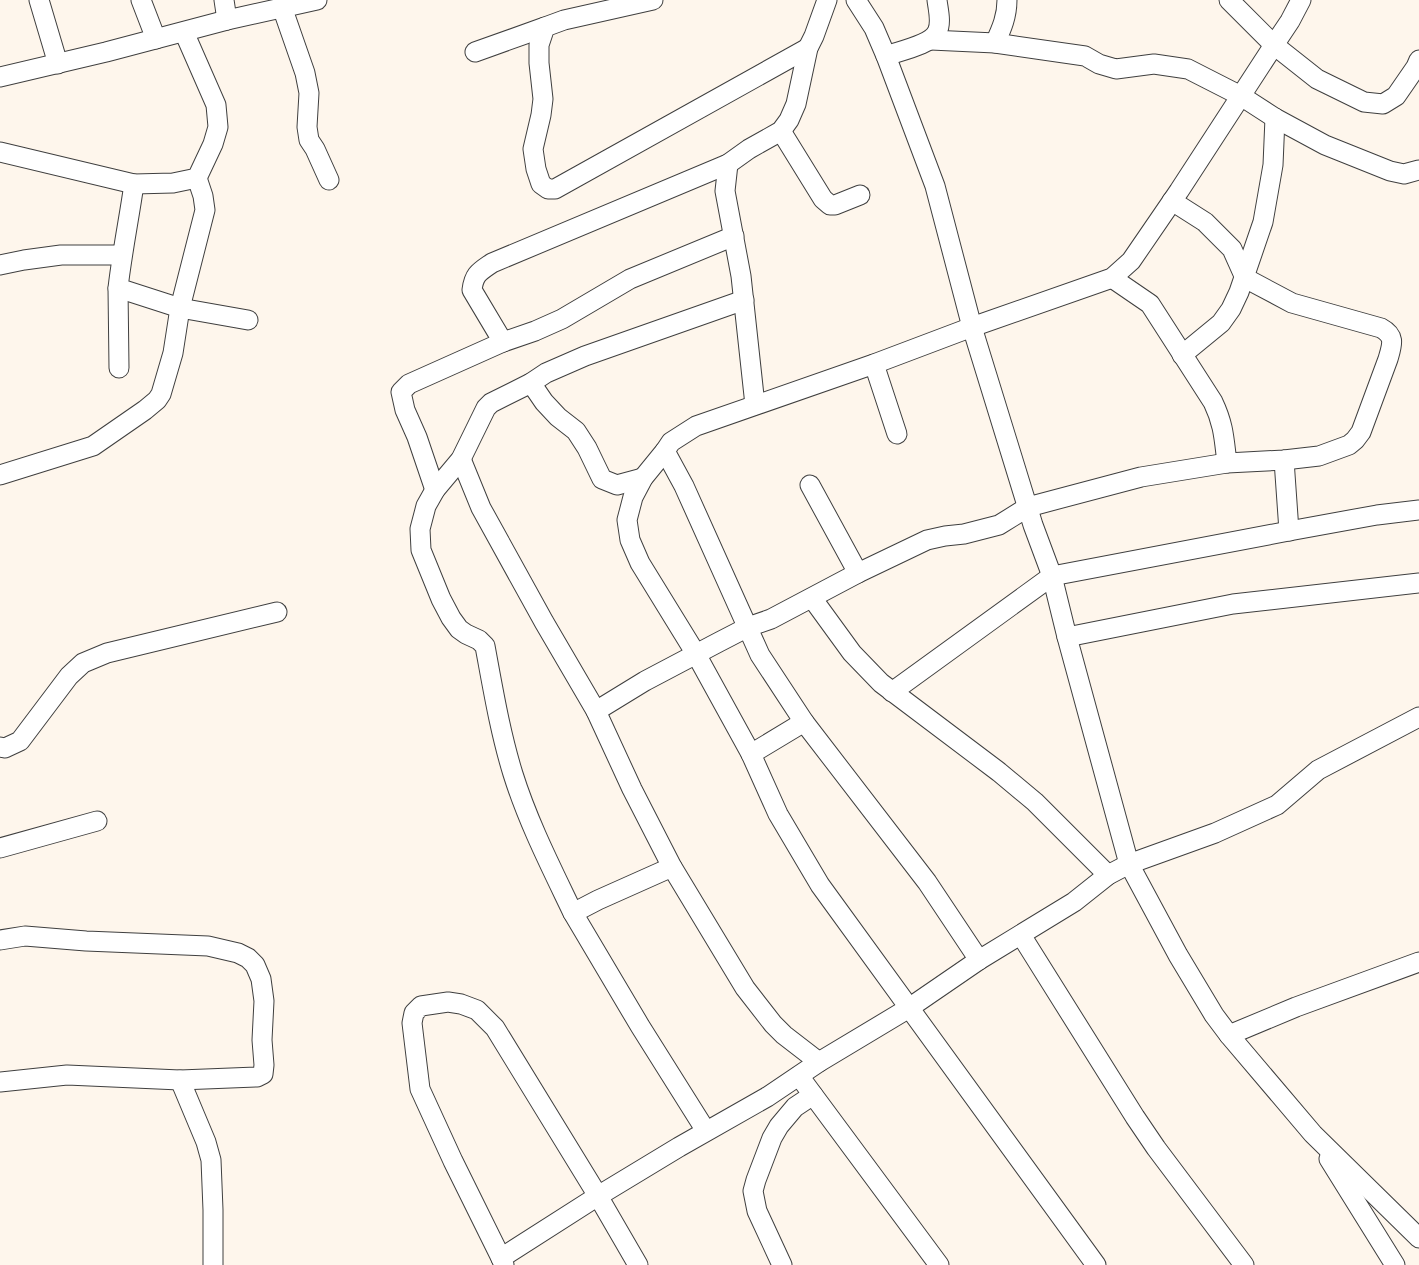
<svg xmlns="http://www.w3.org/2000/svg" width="1419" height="1265" font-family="'Source Serif 4',serif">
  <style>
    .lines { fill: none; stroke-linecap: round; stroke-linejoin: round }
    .minor-casing { stroke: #3f3f3f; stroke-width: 21 }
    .minor { stroke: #fff; stroke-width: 19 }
  </style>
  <rect width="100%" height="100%" fill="#fef6ec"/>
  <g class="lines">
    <defs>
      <g id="minor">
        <path d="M 39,0 L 58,64"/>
        <path d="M 141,0 L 156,39"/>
        <path d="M 224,0 L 227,20"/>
        <path d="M 653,0 L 564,20 L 545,27 L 539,45 L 539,63 L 543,99 L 541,115 L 533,149 L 536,169 L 541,184 L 548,189 L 555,189 L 808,48"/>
        <path d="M 856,0 L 874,28 L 886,56 L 935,186 L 972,327 L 1033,525 L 1052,576 L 1067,637 L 1129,864 L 1178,955 L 1214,1015 L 1229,1035 L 1313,1134 L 1419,1238"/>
        <path d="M 1229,0 L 1274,45 L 1317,79 L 1364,102 L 1383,104 L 1396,96 L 1416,67 L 1419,60"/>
        <path d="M 282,7 L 305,73 L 309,93 L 307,127 L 309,140 L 315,149 L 329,180"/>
        <path d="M 931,40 L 995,43 L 1085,56 L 1099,64 L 1116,69 L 1154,64 L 1188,69 L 1241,96 L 1275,118 L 1325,145 L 1390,171 L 1404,174 L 1419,170"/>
        <path d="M 995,43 C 1002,28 1007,16 1007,0"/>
        <path d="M 475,52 L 545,27"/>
        <path d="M 886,56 C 899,51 931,45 937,32 C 942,23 938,9 937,0"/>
        <path d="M 0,77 L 106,52 L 227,20 L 317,0"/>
        <path d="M 781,131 L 823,199 L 830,205 L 835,205 L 860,195"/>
        <path d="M 0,152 L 134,184 L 173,183 L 197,178 L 213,144 L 218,127 L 216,105 L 184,32"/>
        <path d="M 728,164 L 725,191 L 741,276 L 755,405"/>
        <path d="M 134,184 C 129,219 122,253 118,288 L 180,308 L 248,320"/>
        <path d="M 0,265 L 24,260 L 61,255 L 122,255"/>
        <path d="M 1112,278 L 1150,304 L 1213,402 C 1224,425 1224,439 1227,463"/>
        <path d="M 118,288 L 119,368"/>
        <path d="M 503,342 L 472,290 C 474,274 479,272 492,263 L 728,164 L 749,149 L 781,131 L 789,120 L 796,104 L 808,48 L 814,36 L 827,0"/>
        <path d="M 1182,355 L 1221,323 L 1231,309 L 1239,292 L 1263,222 L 1273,165 L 1275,118"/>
        <path d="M 874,364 L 897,434"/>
        <path d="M 531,383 L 544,402 L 558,417 L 576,431 L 587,448 L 602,479 L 617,485 L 643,478"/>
        <path d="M 665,451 L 643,478 L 633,497 L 627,520 L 630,540 L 640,563 L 696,654 L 751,754 L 778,814 L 820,885 L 1096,1265"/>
        <path d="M 461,459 L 481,508 L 544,622 L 596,711 L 632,789 L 672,867 L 745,988 L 773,1024 L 784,1035 L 819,1062"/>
        <path d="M 1284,460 L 1289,531"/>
        <path d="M 0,475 L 93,446 L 145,410 L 157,400 L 161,394 L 173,353 L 180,308 L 205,210 L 203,196 L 197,178"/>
        <path d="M 810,485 L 858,573"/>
        <path d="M 435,490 L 417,437 L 405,410 L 401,392 L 409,384 L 503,342 L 535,331 L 562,319 L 630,279 L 734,236"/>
        <path d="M 812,598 L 852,653 L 881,683 L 999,772 L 1035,802 L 1108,875"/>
        <path d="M 1067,637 L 1233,604 L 1419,583"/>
        <path d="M 892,692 L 1052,576 L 1289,531 L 1377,515 L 1419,510"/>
        <path d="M 596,711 L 645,681 L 719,642 L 748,627 L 771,619 L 858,573 L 927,540 L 945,536 L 964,534 L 999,525 L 1028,507 L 1141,477 L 1227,463 L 1284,460 L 1319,456 L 1349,445 L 1355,440 L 1361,432 L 1388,359 C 1392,345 1396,336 1381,328 L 1292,303 L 1245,278 L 1232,249 L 1205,222 L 1172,201"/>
        <path d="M 0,747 L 5,748 L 20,741 L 69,676 L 83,663 L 107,653 L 277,612"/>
        <path d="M 751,754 L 804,722"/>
        <path d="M 0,848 L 97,821"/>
        <path d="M 672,867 L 598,900 L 573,913 L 640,1026 L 706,1131"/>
        <path d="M 573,913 C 551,867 528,822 513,774 C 500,732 493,689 485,646 L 479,640 L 466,634 L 459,629 L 451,618 L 441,599 L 421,550 L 420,529 L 426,506 L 435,490 L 461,459 L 486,408 L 491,403 L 531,383 L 546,373 L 585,356 L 744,300"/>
        <path d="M 1021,935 L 1135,1117 L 1156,1148 L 1244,1265"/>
        <path d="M 0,940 L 25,936 L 86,941 L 208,946 L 238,953 L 248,958 L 255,965 L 261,979 L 264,1001 L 262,1040 L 264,1065 L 263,1074 L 257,1077 L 180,1080 L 67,1075 L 0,1082"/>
        <path d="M 979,960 L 927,882 L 804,722 L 760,655 L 684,486 L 665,451 L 671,442 L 696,426 L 874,364 L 972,327 L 1112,278 L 1131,261 L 1179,191 L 1274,45 L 1290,21 L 1301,0"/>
        <path d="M 1229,1035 L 1296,1007 L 1419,962"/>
        <path d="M 799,1076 L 939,1265"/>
        <path d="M 180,1080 L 206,1142 L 211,1160 L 213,1210 L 213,1265"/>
        <path d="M 1329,1159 L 1395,1265"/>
        <path d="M 501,1258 L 453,1161 L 420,1089 L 412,1023 L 414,1013 L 421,1006 L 448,1002 L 461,1004 L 477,1010 L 495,1028 L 598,1196 L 638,1265"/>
        <path d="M 504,1265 L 501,1258 L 598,1196 L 679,1147 L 767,1097 L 819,1062 L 909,1008 L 979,960 L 1074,902 L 1108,875 L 1129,864 L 1215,833 L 1277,805 L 1318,770 L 1419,717"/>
        <path d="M 782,1265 L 757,1211 L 753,1191 L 756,1180 L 772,1138 L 779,1126 L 795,1107 L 813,1095"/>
      </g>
    </defs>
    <use href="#minor" class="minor-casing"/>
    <use href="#minor" class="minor"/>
  </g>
</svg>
